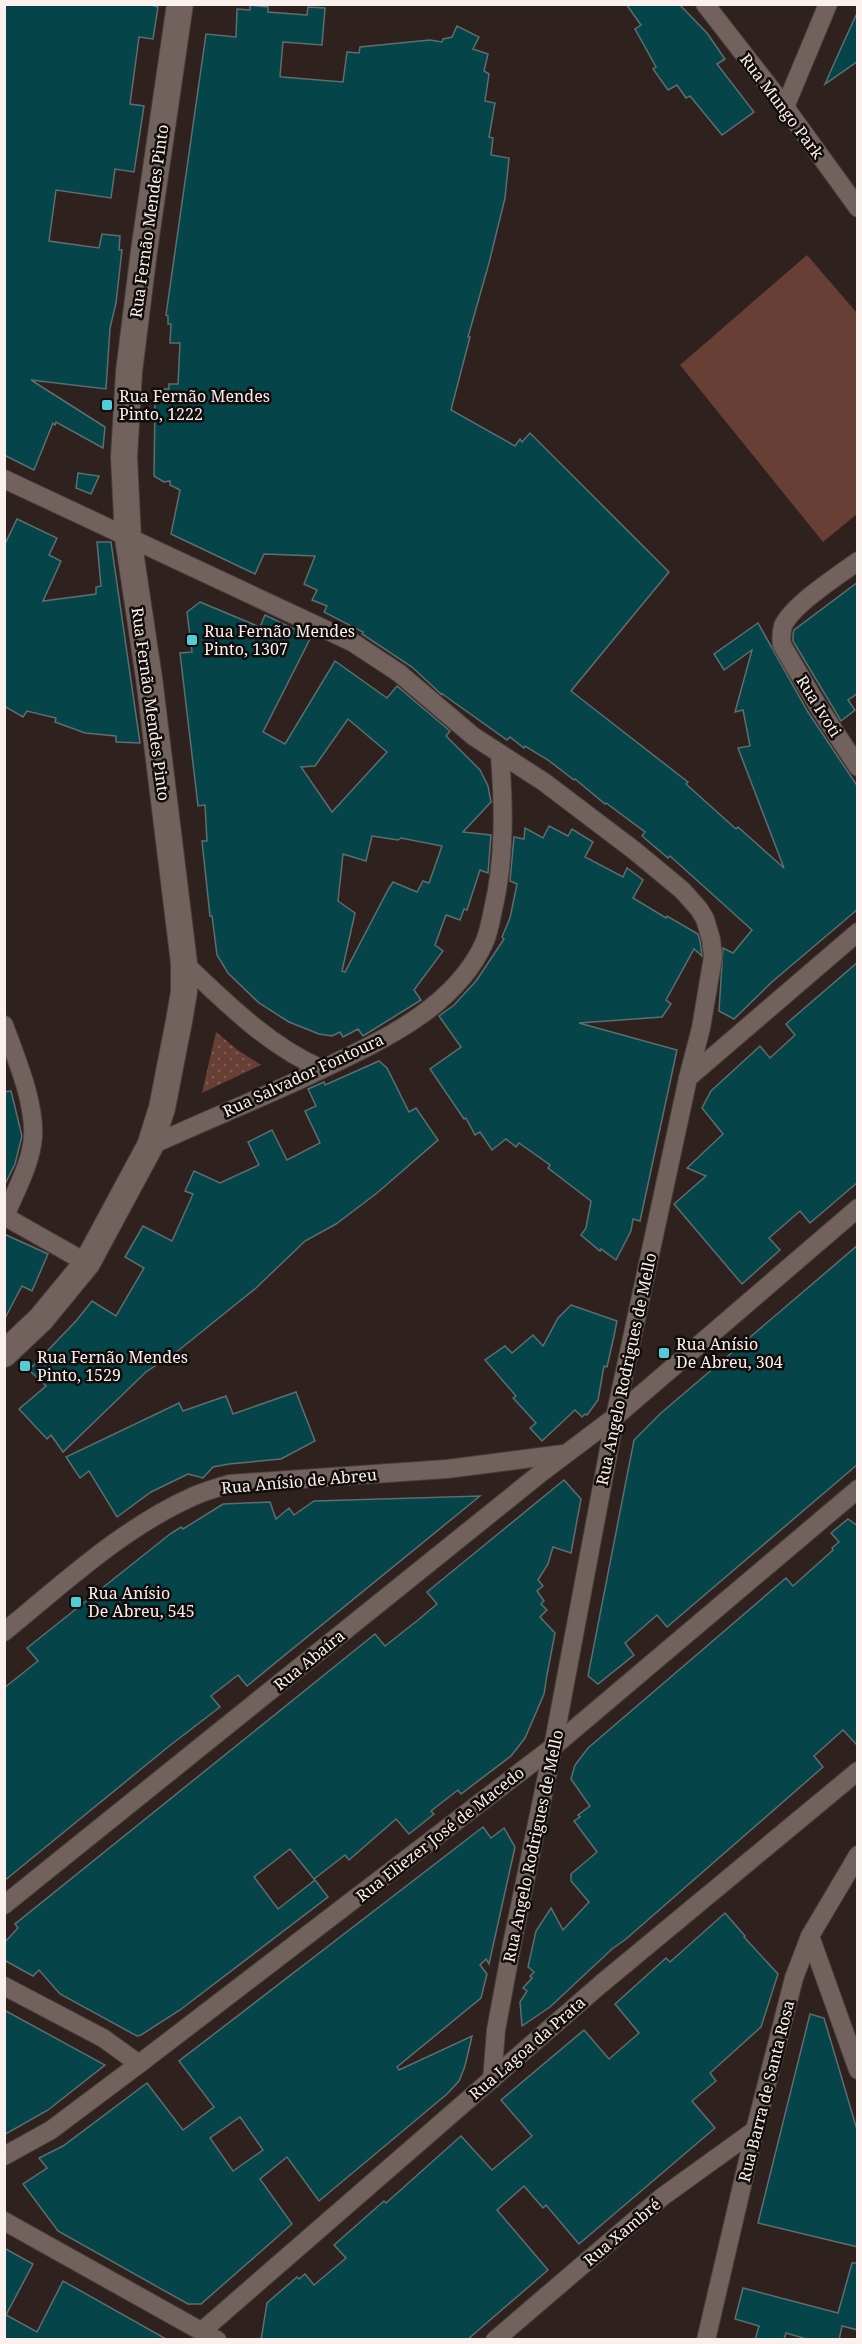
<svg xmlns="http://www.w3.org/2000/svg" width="862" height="2344" font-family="'Noto Serif',serif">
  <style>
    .grass { fill: url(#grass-dots) }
    .pitch { fill: #683f35 }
    .building { fill: #05454a; stroke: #5d6e70; stroke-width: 1.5; fill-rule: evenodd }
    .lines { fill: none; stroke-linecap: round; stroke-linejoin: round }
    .street-casing { stroke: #483e3b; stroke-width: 20 }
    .secondary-casing { stroke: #483e3b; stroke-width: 28 }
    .street { stroke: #71625e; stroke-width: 18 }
    .secondary { stroke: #71625e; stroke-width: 26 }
    .poi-dot { fill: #52ccd6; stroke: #120c0b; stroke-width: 2 }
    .labels { text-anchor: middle; stroke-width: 5; stroke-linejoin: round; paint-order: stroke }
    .street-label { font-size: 16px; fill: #faf1ee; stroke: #120c0b }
    .poi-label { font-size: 16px; fill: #faf1ee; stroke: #120c0b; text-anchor: start }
  </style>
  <defs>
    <pattern id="grass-dots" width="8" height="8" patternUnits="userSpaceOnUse" patternTransform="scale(1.5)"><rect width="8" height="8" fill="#683f35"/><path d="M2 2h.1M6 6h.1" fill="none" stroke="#7e5b53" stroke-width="1.8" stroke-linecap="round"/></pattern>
  </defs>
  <rect width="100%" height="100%" fill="#2e211e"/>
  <path class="grass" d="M 216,1032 L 239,1051 L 261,1065 L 202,1093 Z"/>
  <path class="pitch" d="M 807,255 L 857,313 L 857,514 L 823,542 L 680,365 Z"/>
  <g class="building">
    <path d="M 4,4 L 148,4 L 158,7 L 153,39 L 139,37 L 130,104 L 144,106 L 134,172 L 115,169 L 111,198 L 56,190 L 49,241 L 99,248 L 102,234 L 120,236 L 119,250 L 122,250 L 116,303 L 110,328 L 106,389 L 31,380 L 105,427 L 103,448 L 56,422 L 55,425 L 53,423 L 34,470 L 4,455 Z"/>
    <path d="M 626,4 L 679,4 L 707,33 L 725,59 L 717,64 L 754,112 L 722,135 L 690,96 L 686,98 L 677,85 L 668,90 L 653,69 L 656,67 L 635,29 L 641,25 Z"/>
    <path d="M 250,5 L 268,7 L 268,12 L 307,15 L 308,7 L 325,8 L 322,45 L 283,42 L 280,76 L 282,77 L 343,82 L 347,52 L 359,53 L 360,47 L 430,40 L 442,42 L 443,39 L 452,37 L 457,26 L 479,37 L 473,49 L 488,54 L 484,71 L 489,74 L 485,101 L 495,103 L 489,137 L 493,138 L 491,155 L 509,158 L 505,198 L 489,263 L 468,337 L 470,337 L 451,410 L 515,446 L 520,439 L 522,442 L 530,433 L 669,572 L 571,691 L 688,782 L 686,784 L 736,829 L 738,827 L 784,868 L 738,748 L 750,746 L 743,710 L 735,712 L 752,650 L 724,670 L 714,654 L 758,623 L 808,712 L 858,787 L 858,909 L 773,981 L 734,1019 L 719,1011 L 723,948 L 733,953 L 752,930 L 670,856 L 668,858 L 642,836 L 645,832 L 606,803 L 605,804 L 575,779 L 574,780 L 548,760 L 525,746 L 524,748 L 510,737 L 507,740 L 441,693 L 442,695 L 412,667 L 362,634 L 363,632 L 324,612 L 327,606 L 312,600 L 317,590 L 304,584 L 315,556 L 264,554 L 255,574 L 171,534 L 180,490 L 170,485 L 170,481 L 164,482 L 154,476 L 155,404 L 157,389 L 169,389 L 169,384 L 178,384 L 180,343 L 170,343 L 171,324 L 168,324 L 168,316 L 166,315 L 206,34 L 236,37 L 237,9 L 250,10 Z"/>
    <path d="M 858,11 L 858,61 L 825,84 L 841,48 Z"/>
    <path d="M 78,473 L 99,476 L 91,494 L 76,488 Z"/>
    <path d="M 17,519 L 57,538 L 49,555 L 61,561 L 43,601 L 96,594 L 96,587 L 101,586 L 97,542 L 111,542 L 140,743 L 116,742 L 116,736 L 85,733 L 55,722 L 56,718 L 27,711 L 23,717 L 4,706 L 4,546 Z"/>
    <path d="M 858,582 L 858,693 L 848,700 L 855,710 L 841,721 L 793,641 L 793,634 L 794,630 Z"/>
    <path d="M 200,602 L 260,627 L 265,615 L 311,637 L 263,732 L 285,744 L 335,661 L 387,698 L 397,686 L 450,731 L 446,736 L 480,770 L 488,786 L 491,802 L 463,832 L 491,835 L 488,873 L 480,870 L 467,910 L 464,909 L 460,920 L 446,915 L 435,945 L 443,951 L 414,990 L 421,1000 L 363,1036 L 358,1029 L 343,1037 L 340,1032 L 332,1036 L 319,1034 L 289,1022 L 259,1003 L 228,973 L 217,955 L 212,916 L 210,916 L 202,841 L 207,841 L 205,805 L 198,806 L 180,653 L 192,652 L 187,612 ZM 348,719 L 387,752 L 332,812 L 301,767 L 315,766 ZM 372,836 L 398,840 L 401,838 L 442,846 L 429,883 L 423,881 L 417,892 L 393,882 L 389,888 L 345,972 L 342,971 L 355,913 L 338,901 L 343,854 L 366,861 Z"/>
    <path d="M 549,826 L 568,836 L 572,829 L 593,842 L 585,857 L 623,877 L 627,868 L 643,880 L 633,898 L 666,918 L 667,916 L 698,934 L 700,941 L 702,956 L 694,949 L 666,1000 L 671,1004 L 662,1017 L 579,1023 L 677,1050 L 640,1221 L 633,1219 L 631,1231 L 616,1260 L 601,1249 L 600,1251 L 581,1235 L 586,1228 L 591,1201 L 548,1168 L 550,1165 L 519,1143 L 516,1147 L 506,1139 L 492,1150 L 480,1132 L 475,1135 L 466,1118 L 464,1119 L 430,1069 L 461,1047 L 439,1016 L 454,1005 L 476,981 L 504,939 L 502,937 L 510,918 L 517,884 L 510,881 L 514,837 L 524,839 L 525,828 L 543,838 Z"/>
    <path d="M 858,962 L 858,1182 L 810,1223 L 800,1211 L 769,1238 L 780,1250 L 742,1284 L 674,1204 L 706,1176 L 687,1168 L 723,1134 L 702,1108 L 711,1091 L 760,1046 L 770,1058 L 795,1035 L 786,1024 Z"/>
    <path d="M 379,1061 L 387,1068 L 409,1112 L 416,1108 L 438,1140 L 377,1193 L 336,1224 L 305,1241 L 256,1288 L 179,1350 L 146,1372 L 63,1452 L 51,1435 L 47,1439 L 19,1409 L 46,1386 L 29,1370 L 76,1321 L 92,1301 L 116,1316 L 144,1268 L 125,1257 L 143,1226 L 172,1241 L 193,1194 L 185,1191 L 194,1171 L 220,1183 L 259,1165 L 248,1142 L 272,1130 L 287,1160 L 320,1143 L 305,1111 L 316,1106 L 308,1089 L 324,1082 L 325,1085 Z"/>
    <path d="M 11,1091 L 22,1136 L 15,1164 L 4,1186 L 4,1092 Z"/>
    <path d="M 4,1234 L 48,1254 L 32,1291 L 22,1286 L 4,1320 Z"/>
    <path d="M 858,1245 L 858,1464 L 667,1627 L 657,1615 L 625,1643 L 634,1655 L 598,1684 L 588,1676 L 634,1440 L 661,1413 Z"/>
    <path d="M 571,1305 L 617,1321 L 614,1336 L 607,1367 L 604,1366 L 598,1400 L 587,1415 L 585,1414 L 582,1417 L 575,1410 L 542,1441 L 530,1428 L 536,1423 L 513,1398 L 516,1396 L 485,1360 L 505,1346 L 512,1353 L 533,1335 L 543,1346 L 558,1318 Z"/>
    <path d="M 296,1392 L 315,1441 L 281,1459 L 229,1464 L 213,1467 L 203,1478 L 188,1474 L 151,1492 L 117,1517 L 89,1471 L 80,1478 L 66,1457 L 179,1403 L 183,1411 L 226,1396 L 233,1414 Z"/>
    <path d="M 564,1480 L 581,1499 L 571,1553 L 553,1547 L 548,1564 L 538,1580 L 543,1586 L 537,1591 L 544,1601 L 541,1604 L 547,1610 L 540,1617 L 555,1633 L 547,1675 L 544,1694 L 525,1738 L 511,1756 L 461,1794 L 458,1790 L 431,1811 L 434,1814 L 409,1834 L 396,1819 L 349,1860 L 345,1855 L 314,1879 L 290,1849 L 254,1877 L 278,1909 L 315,1880 L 328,1897 L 180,2010 L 141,2035 L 137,2036 L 60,1994 L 39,1970 L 33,1976 L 4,1960 L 4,1943 L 18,1928 L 15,1924 L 375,1634 L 385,1646 L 418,1620 L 437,1604 L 427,1592 Z"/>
    <path d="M 480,1496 L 247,1686 L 238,1675 L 211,1696 L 220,1707 L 168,1747 L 4,1881 L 4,1688 L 38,1661 L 27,1648 L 170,1534 L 181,1527 L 183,1529 L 223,1504 L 270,1502 L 276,1519 L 289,1508 L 294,1515 L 314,1501 Z"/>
    <path d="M 848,1519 L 858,1526 L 858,1746 L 843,1730 L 814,1756 L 823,1767 L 626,1939 L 612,1949 L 550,2007 L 522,2026 L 520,2002 L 527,1991 L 523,1988 L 532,1978 L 530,1976 L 534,1972 L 528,1967 L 536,1931 L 551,1908 L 563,1930 L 589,1902 L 571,1881 L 571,1874 L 597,1852 L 574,1821 L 580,1817 L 578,1815 L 590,1806 L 571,1779 L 575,1765 L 588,1748 L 786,1578 L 793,1586 L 833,1550 L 832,1548 L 839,1542 L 831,1533 Z"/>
    <path d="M 483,1827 L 491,1838 L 504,1828 L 515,1847 L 489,1964 L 486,1959 L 480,1965 L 487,1974 L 481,1998 L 397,2067 L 399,2070 L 472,2036 L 465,2066 L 459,2081 L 447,2094 L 319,2201 L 287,2157 L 260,2179 L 292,2224 L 201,2304 L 188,2304 L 58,2231 L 23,2184 L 47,2168 L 39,2158 L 63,2146 L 147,2083 L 183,2130 L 214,2107 L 179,2061 ZM 240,2117 L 263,2150 L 233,2171 L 210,2138 Z"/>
    <path d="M 725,1913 L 745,1936 L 744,1937 L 778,1974 L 761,2027 L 710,2073 L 716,2081 L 692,2101 L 715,2128 L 579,2244 L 546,2205 L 543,2208 L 524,2186 L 497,2210 L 548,2270 L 467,2340 L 261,2340 L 267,2303 L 297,2277 L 299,2279 L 305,2274 L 314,2285 L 346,2258 L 334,2245 L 384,2201 L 386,2203 L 461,2136 L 492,2170 L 532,2136 L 501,2100 L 584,2030 L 609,2059 L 639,2033 L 615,2004 L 666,1958 L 670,1962 Z"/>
    <path d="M 4,2010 L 105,2065 L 48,2110 L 4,2135 Z"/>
    <path d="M 810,2014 L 824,2018 L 858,2133 L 858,2247 L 758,2223 Z"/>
    <path d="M 4,2248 L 33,2264 L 6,2315 L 37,2332 L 63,2281 L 168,2340 L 4,2340 Z"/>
    <path d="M 852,2263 L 858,2263 L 858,2330 L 842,2326 L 839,2340 L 810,2340 L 786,2333 L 784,2340 L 755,2340 L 759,2326 L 735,2319 L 743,2288 L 838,2313 Z"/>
  </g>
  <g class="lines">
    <defs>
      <g id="street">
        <path d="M 705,4 L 785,107 L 858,208"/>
        <path d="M 785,107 L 828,4"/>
        <path d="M 4,479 L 352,642 L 399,673 L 473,736 L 544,782 L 635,851 L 682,890 L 699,909 L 705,919 L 711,939 L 713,957 L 701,1028 L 688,1078 L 615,1417 L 553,1747 L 512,1944 L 496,2030 L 492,2080"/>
        <path d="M 858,561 C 838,576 792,605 783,626 C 781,633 781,638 782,645 L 818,706 L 858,767"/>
        <path d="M 184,963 C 226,1003 269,1046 322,1069"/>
        <path d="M 4,1025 C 16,1058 35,1102 33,1137 C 31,1164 15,1192 5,1216"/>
        <path d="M 688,1078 L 858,932"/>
        <path d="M 150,1146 C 204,1121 259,1099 312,1074 C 376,1043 455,1010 485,941 C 489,931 491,919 493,910 C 505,858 504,808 500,756"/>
        <path d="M 4,1216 L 87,1263"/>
        <path d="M 4,1632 C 64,1583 122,1528 194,1496 C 205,1491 217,1488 229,1484 L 447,1469 L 563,1454"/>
        <path d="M 4,1905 L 542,1472 L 615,1417 L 858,1208"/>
        <path d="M 810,1936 L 858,2070"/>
        <path d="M 4,1986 L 103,2038 L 139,2064"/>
        <path d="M 4,2156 L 51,2130 L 139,2064 L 553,1747 L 858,1489"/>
        <path d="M 4,2221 L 217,2340"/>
        <path d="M 202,2331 L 601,1984 L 858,1771"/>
        <path d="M 495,2340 L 662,2197 L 755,2130"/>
        <path d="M 706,2340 L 755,2130 L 794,1978 L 810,1936 L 858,1855"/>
      </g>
      <path id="secondary" d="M 4,1354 L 41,1319 L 87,1263 L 150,1146 L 162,1108 L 179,1021 L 184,992 L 184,963 L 149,678 L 128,538 L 124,457 L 129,372 L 144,251 L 180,4"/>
    </defs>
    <use href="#street" class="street-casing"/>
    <use href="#secondary" class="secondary-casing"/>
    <use href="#street" class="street"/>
    <use href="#secondary" class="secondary"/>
  </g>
  <g class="poi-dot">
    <rect x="101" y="399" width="12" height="12" rx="3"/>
    <rect x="186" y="634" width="12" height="12" rx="3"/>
    <rect x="658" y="1347" width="12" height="12" rx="3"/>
    <rect x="19" y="1360" width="12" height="12" rx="3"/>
    <rect x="70" y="1596" width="12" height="12" rx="3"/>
  </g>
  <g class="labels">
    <g class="street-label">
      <text transform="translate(782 106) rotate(53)" y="6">Rua Mungo Park</text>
      <text transform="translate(149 221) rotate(-82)" y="6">Rua Fernão Mendes Pinto</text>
      <text transform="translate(151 704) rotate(82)" y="6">Rua Fernão Mendes Pinto</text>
      <text transform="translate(819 706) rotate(58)" y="6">Rua Ivoti</text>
      <text transform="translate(303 1075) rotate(-25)" y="6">Rua Salvador Fontoura</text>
      <text transform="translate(626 1369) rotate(-78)" y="6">Rua Angelo Rodrigues de Mello</text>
      <text transform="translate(299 1481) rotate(-5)" y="6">Rua Anísio de Abreu</text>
      <text transform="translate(309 1660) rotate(-39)" y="6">Rua Abaíra</text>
      <text transform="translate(440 1834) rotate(-38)" y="6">Rua Eliezer José de Macedo</text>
      <text transform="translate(533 1846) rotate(-78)" y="6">Rua Angelo Rodrigues de Mello</text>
      <text transform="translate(527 2048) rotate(-41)" y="6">Rua Lagoa da Prata</text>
      <text transform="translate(766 2091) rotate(-76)" y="6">Rua Barra de Santa Rosa</text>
      <text transform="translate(622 2232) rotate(-40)" y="6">Rua Xambré</text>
    </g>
    <g class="poi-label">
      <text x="119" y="402">Rua Fernão Mendes<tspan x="119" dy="18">Pinto, 1222</tspan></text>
      <text x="204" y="637">Rua Fernão Mendes<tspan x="204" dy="18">Pinto, 1307</tspan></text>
      <text x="676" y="1350">Rua Anísio<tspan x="676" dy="18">De Abreu, 304</tspan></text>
      <text x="37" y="1363">Rua Fernão Mendes<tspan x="37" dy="18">Pinto, 1529</tspan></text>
      <text x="88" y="1599">Rua Anísio<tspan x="88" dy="18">De Abreu, 545</tspan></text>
    </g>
  </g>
  <rect width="862" height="2344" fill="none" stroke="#faf1ee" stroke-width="12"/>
</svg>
